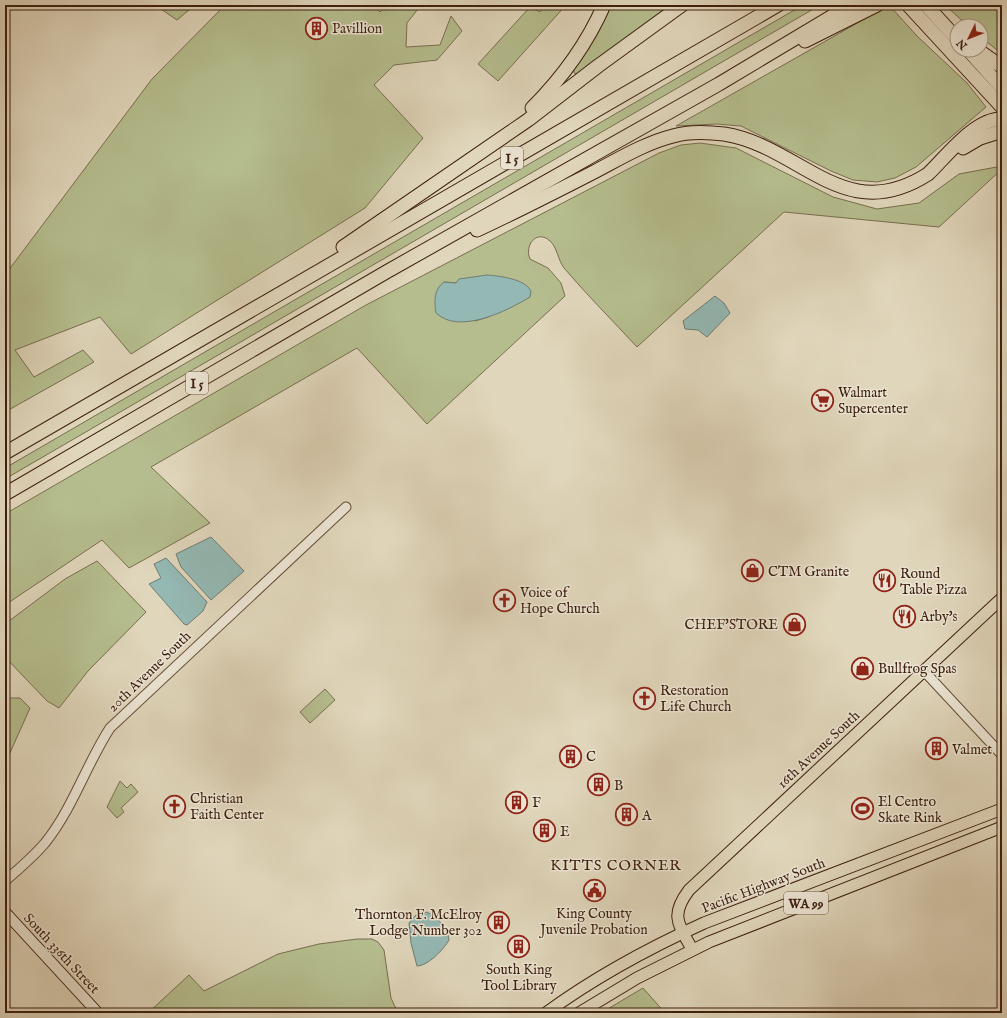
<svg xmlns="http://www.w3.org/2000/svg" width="1007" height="1018" font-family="'IM FELL English',serif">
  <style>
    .green { fill: #b5bd8e; stroke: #796e4e; fill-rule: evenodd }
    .water { fill: #94b9b4; stroke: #717b72 }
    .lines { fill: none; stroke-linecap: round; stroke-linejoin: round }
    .tertiary-casing { stroke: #664d39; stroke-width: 11 }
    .secondary-casing { stroke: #3d1f0e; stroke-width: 12 }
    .primary-casing { stroke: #3d1f0e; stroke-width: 13 }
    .motorway-casing { stroke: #3d1f0e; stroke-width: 15 }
    .tertiary { stroke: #ebe4d3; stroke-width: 9 }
    .secondary { stroke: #ebe4d3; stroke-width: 10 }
    .primary { stroke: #e0d6bb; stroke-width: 11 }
    .motorway { stroke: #e0d6bb; stroke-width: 13 }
    .labels { text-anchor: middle; stroke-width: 3; stroke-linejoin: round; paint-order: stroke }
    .shield { fill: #ebe4d3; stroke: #715a49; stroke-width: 1 }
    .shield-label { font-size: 13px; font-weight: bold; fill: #3d1f0e }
    .poi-label { font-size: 14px; fill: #3d1f0e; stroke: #ebe4d3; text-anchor: start }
    .street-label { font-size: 14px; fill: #3d1f0e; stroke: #ebe4d3 }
    .neighbourhood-label { font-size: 15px; letter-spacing: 1px; fill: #3d1f0e; stroke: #ebe4d3 }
  </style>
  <rect width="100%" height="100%" fill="#e0d6bb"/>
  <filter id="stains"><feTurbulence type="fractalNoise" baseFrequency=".005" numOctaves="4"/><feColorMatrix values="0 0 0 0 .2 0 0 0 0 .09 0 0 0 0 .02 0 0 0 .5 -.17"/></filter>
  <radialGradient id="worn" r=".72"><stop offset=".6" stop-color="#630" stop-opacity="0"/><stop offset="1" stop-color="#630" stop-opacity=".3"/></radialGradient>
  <g class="green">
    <path d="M 155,5 L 195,5 L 177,20 Z"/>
    <path d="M 225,5 L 373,5 L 380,12 L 388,5 L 421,5 L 407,23 L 406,47 L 440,45 L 451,16 L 462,31 L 437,60 L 394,65 L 374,85 L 423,138 L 365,208 L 131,354 L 100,317 L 15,350 L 34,377 L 83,350 L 94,362 L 5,412 L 5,275 L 152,79 Z"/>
    <path d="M 546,5 L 566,5 L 498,81 L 478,64 L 530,7 L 540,12 Z"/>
    <path d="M 611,5 L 673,5 L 578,74 L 574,73 L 574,69 L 599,30 Z"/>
    <path d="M 803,5 L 816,5 L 815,8 L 5,479 L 5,468 Z"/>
    <path d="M 889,5 L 917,36 L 967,83 L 986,107 L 916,167 L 895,178 L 877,182 L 853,180 L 831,171 L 741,126 L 716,124 L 676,126 Z"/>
    <path d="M 945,5 L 1002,5 L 1002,54 L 981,37 L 981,26 L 968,26 Z"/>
    <path d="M 700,143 L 736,148 L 833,197 L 877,209 L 919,203 L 959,174 L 1002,166 L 1002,169 L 939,227 L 784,212 L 637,347 C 613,321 587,295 564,268 C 558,260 557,247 550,241 C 537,229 524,245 530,259 L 548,268 L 561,283 L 565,296 L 427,424 L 357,348 L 151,467 L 210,523 L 129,568 L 102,540 L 5,605 L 5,514 L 366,305 L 659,153 L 681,145 ZM 444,282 L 456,283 L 530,297 L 488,317 L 475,321 Z"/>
    <path d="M 97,561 L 146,612 L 88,671 L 59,708 L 47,701 L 5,657 L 5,624 L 65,579 Z"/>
    <path d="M 325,689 L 335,700 L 310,723 L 300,712 Z"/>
    <path d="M 5,698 L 20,698 L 30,708 L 5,764 Z"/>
    <path d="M 120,781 L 127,788 L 131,784 L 138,792 L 121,808 L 124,812 L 117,818 L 107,807 Z"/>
    <path d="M 357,939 L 372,939 L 378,942 L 384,950 L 391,998 L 398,1013 L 148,1013 L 189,975 L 204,991 L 278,954 L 319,944 Z"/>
    <path d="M 643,988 L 665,1013 L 601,1013 Z"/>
  </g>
  <g class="water">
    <path d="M 487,275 C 500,276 525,279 531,291 L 530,297 C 507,311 459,335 436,313 C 434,301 434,289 444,282 L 456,283 L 459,279 Z"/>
    <path d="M 715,296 L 724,303 L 730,313 L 707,337 L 698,330 L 685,329 L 683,321 Z"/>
    <path d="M 211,537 L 244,571 L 211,600 L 181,567 L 176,554 Z"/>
    <path d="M 166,558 L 207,602 L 203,611 L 187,625 L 184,624 L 149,584 L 161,578 L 154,564 Z"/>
    <path d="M 427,912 C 437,917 448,928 449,940 C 444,949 428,966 417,966 L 411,943 L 409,923 L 416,915 Z"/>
  </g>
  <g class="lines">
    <defs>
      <g id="tertiary">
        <path d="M 924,671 L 1002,755"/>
        <path d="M 5,881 C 19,869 33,857 45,843 C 73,808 86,765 110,728 L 346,507"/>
      </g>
      <path id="secondary" d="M 5,912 L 98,1013"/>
      <g id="primary">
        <path d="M 692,949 C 678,924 670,915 689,890 L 1002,598"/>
        <path d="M 546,1013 C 595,977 649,948 704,923 L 1002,809"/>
        <path d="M 579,1013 L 637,978 L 709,942 L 1002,827"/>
      </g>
      <g id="motorway">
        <path d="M 908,5 L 1002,107"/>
        <path d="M 926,5 L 957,39"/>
        <path d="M 805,41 L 877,5"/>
        <path d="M 968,50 L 1002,88"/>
        <path d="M 978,50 L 1002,67"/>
        <path d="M 532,108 C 562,78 587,44 604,5"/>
        <path d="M 963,148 L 980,138 L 1002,131"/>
        <path d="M 477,230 C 516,212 555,192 594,172 C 619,159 645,143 673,136 C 689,131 708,132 724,134 C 801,146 844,228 928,174 C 946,157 975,118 1002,119"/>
        <path d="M 343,247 L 528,120 L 598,66 L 682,5"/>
        <path d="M 5,453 L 778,5"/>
        <path d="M 5,494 L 388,271 L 719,84 L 851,5"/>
      </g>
    </defs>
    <use href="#tertiary" class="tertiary-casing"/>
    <use href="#secondary" class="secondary-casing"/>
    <use href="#primary" class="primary-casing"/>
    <use href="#motorway" class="motorway-casing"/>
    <use href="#tertiary" class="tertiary"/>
    <use href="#secondary" class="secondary"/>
    <use href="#primary" class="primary"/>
    <use href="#motorway" class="motorway"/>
  </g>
  <defs>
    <symbol id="building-ring" viewBox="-11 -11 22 22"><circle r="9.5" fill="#ebe4d3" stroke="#8f2418" stroke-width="1.5"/><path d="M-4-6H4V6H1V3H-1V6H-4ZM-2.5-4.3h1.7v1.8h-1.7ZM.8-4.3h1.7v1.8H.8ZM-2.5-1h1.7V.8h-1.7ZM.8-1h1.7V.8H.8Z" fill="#8f2418"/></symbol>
    <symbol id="supermarket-ring" viewBox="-11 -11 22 22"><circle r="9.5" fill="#ebe4d3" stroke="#8f2418" stroke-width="1.5"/><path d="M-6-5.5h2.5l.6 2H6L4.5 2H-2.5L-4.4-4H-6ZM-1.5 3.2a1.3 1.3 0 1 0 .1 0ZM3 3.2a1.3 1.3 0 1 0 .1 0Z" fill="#8f2418"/></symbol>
    <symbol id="shop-ring" viewBox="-11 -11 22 22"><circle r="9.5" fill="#ebe4d3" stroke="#8f2418" stroke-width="1.5"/><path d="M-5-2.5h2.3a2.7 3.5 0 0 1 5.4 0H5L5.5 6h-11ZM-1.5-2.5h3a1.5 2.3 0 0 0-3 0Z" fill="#8f2418"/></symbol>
    <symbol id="restaurant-ring" viewBox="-11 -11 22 22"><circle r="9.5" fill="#ebe4d3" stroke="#8f2418" stroke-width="1.5"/><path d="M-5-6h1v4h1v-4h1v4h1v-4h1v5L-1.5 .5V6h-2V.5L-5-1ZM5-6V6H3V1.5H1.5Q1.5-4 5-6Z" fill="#8f2418"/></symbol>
    <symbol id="church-ring" viewBox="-11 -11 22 22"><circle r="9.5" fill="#ebe4d3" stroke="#8f2418" stroke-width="1.5"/><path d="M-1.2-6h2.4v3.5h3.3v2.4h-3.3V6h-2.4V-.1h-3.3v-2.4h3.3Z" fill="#8f2418"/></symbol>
    <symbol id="stadium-ring" viewBox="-11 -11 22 22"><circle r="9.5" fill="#ebe4d3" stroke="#8f2418" stroke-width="1.5"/><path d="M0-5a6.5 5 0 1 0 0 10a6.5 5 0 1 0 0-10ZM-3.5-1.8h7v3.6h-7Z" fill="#8f2418"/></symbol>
    <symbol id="civic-ring" viewBox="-11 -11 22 22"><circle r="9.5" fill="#ebe4d3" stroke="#8f2418" stroke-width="1.5"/><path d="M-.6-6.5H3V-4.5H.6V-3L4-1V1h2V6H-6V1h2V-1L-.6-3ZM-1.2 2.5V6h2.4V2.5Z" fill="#8f2418"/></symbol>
  </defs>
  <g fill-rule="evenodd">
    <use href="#building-ring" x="304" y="16" width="25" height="25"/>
    <use href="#supermarket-ring" x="810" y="388" width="25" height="25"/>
    <use href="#shop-ring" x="740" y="558" width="25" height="25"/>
    <use href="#restaurant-ring" x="872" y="568" width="25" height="25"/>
    <use href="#church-ring" x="492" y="588" width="25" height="25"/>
    <use href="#restaurant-ring" x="892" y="604" width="25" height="25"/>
    <use href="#shop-ring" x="782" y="612" width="25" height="25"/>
    <use href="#shop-ring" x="850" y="656" width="25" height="25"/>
    <use href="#church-ring" x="632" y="686" width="25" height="25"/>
    <use href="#building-ring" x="924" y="736" width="25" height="25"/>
    <use href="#building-ring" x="558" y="744" width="25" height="25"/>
    <use href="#building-ring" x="586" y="772" width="25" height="25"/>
    <use href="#building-ring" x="504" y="790" width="25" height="25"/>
    <use href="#church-ring" x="162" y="794" width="25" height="25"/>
    <use href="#stadium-ring" x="850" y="796" width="25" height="25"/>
    <use href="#building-ring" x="614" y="802" width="25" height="25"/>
    <use href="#building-ring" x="532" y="818" width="25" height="25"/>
    <use href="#civic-ring" x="582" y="878" width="25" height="25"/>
    <use href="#building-ring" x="486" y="910" width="25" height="25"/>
    <use href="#building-ring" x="506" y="934" width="25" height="25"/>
  </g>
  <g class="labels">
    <g class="shield">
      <rect x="501" y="147" width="22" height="22" rx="3"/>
      <rect x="186" y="372" width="22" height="22" rx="3"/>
      <rect x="784" y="892" width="44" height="22" rx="3"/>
    </g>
    <g class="shield-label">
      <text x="512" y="163">I 5</text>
      <text x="197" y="388">I 5</text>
      <text x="806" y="908">WA 99</text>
    </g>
    <g class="poi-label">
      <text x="332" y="33">Pavillion</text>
      <text x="838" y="397">Walmart<tspan x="838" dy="16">Supercenter</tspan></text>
      <text x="768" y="576">CTM Granite</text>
      <text x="900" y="578">Round<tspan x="900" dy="16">Table Pizza</tspan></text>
      <text x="520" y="597">Voice of<tspan x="520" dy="16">Hope Church</tspan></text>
      <text x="920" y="621">Arby's</text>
      <text x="778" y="629" text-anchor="end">CHEF'STORE</text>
      <text x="878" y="673">Bullfrog Spas</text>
      <text x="660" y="695">Restoration<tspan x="660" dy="16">Life Church</tspan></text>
      <text x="952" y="754">Valmet</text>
      <text x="586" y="761">C</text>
      <text x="614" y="790">B</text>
      <text x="190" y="803">Christian<tspan x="190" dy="16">Faith Center</tspan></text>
      <text x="878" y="806">El Centro<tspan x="878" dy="16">Skate Rink</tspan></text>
      <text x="532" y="807">F</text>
      <text x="642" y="820">A</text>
      <text x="560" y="836">E</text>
      <text x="594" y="918" text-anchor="middle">King County<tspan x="594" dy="16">Juvenile Probation</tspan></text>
      <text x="482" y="919" text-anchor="end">Thornton F. McElroy<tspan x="482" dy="16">Lodge Number 302</tspan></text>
      <text x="519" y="974" text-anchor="middle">South King<tspan x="519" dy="16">Tool Library</tspan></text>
    </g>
    <g class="street-label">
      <text transform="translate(149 671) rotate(-44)" y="5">20th Avenue South</text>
      <text transform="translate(818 749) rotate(-43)" y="5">16th Avenue South</text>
      <text transform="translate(763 885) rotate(-21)" y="5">Pacific Highway South</text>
      <text transform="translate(62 953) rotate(47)" y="5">South 336th Street</text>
    </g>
    <g class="neighbourhood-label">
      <text x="616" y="870">KITTS CORNER</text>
    </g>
  </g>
  <rect width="1007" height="1018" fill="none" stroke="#e0d6bb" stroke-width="20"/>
  <rect x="6" y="6" width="995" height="1006" fill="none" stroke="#3d1f0e" stroke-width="2"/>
  <rect x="10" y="10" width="987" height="998" fill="none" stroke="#3d1f0e"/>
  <g transform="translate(969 38) rotate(227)"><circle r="19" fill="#ebe4d3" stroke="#a59584"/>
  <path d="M0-3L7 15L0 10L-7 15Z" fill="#8f2418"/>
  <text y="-6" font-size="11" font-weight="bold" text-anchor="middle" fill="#3d1f0e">N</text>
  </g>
  <rect width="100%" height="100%" filter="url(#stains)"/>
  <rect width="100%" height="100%" fill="url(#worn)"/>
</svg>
